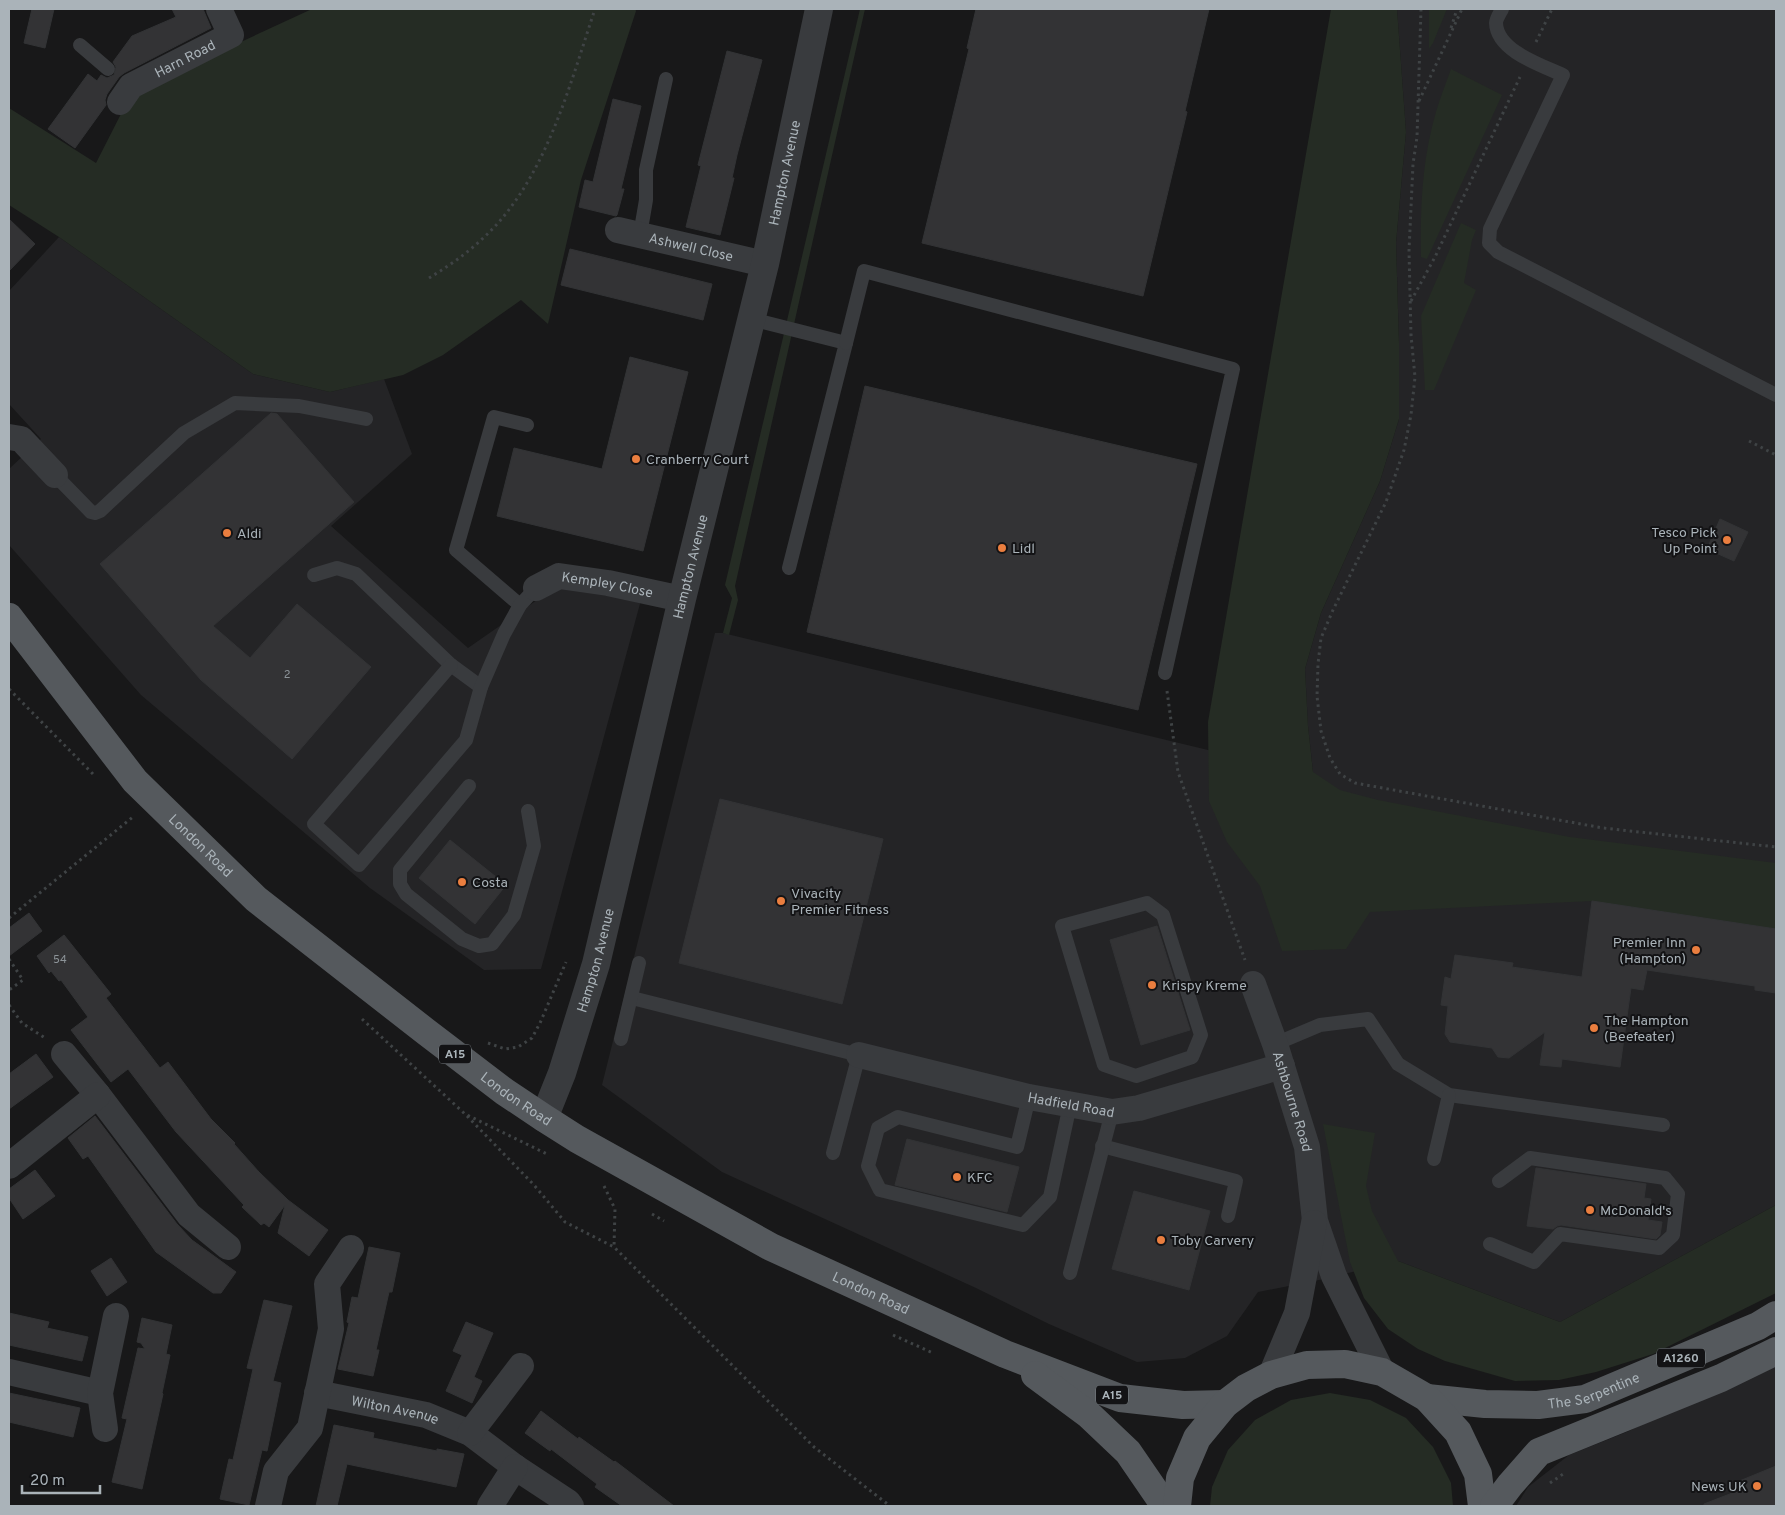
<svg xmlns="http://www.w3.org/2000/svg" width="1785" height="1515" font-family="Overpass,sans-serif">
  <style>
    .built { fill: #242426 }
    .green { fill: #252c24 }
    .building { fill: #333335; stroke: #323335 }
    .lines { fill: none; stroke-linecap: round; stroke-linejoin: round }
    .path { stroke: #3f4345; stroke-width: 3; stroke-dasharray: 2.5 4; stroke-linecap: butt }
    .service { stroke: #393b3e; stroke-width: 14 }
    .minor { stroke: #393b3e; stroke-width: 26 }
    .tertiary { stroke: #393b3e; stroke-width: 28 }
    .primary { stroke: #55595d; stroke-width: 28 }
    .poi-dot { fill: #ea7e3f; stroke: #131315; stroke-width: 2 }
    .labels { text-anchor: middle; stroke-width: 4; stroke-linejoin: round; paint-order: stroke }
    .number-label { font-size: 11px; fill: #8c9398 }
    .shield { fill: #131315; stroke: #7d8388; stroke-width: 1 }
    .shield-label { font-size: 12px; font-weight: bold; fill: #aab3b9 }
    .street-label { font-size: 14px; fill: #aab3b9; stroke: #131315 }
    .poi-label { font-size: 14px; fill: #aab3b9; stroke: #131315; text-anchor: start }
  </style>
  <rect width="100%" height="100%" fill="#181819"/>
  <g class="built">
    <path d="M 1397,9 L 1776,9 L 1776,1205 L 1560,1322 L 1398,1261 L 1319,1280 L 1258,1292 L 1227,1336 L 1185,1358 L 1137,1362 L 1049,1324 L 976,1288 L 722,1172 L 602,1085 L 715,633 L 723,633 L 1208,750 L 1313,772 L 1308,726 L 1305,669 L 1321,613 L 1380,481 L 1399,419 L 1399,343 L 1396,243 L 1406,132 Z"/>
    <path d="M 59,237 L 253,374 L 330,392 L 384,379 L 412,454 L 331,526 L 468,648 L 560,584 L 641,600 L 541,969 L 484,970 L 370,888 L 141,695 L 9,545 L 9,469 L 41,439 L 9,404 L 9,291 Z"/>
    <path d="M 1776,1356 L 1776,1506 L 1516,1506 L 1528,1487 L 1569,1455 L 1629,1431 Z"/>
  </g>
  <g class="green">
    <path d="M 312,9 L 635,9 L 636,11 L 581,180 L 548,324 L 521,300 L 443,355 L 403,375 L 330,392 L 253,374 L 59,237 L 9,205 L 9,108 L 96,163 L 123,110 L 135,91 Z"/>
    <path d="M 860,9 L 865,9 L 735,586 L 738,600 L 729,635 L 723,633 L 732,598 L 725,585 Z"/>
    <path d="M 1331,9 L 1397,9 L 1406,132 L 1396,243 L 1399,343 L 1399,419 L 1380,481 L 1321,613 L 1305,669 L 1308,726 L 1313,772 L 1340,790 L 1378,800 L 1570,837 L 1776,863 L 1776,929 L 1592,901 L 1370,912 L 1346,949 L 1282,951 L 1260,886 L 1227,842 L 1209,801 L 1208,722 Z"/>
    <path d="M 1429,9 L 1447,9 L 1433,43 L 1429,49 Z"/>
    <path d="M 1451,69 L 1502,95 L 1427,259 L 1421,257 C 1420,209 1422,159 1436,112 C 1440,98 1446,83 1451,69 Z"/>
    <path d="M 1461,223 L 1476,230 L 1472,240 L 1464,283 L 1476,290 L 1434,390 L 1425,390 L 1421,316 Z"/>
    <path d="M 1323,1124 L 1375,1133 L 1366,1186 L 1372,1211 L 1398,1261 L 1560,1322 L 1776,1205 L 1776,1293 L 1653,1354 L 1596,1372 L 1559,1380 L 1515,1381 L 1445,1361 L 1418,1349 L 1388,1329 L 1364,1298 L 1350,1262 Z"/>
    <path d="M 1330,1393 L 1370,1400 L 1406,1418 L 1433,1447 L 1451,1483 L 1453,1506 L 1210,1506 L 1212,1487 L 1228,1450 L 1255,1420 L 1291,1400 Z"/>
  </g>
  <g class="building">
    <path d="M 32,9 L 54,9 L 45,48 L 24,43 Z"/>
    <path d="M 172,9 L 203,9 L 211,28 L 124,73 L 119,77 L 107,94 L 105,100 L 106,105 L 75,148 L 48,129 L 88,74 L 97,81 L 101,75 L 107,78 L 114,75 L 116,67 L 113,62 L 132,36 L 176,17 Z"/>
    <path d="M 976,9 L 1209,9 L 1185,111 L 1187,112 L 1143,296 L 922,243 L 969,49 L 967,48 Z"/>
    <path d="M 727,51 L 762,60 L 737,155 L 732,178 L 734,178 L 720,235 L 686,227 L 701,166 L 698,165 Z"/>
    <path d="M 613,99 L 641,106 L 621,189 L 624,189 L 617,215 L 616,216 L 579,207 L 585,180 L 593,182 Z"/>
    <path d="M 9,219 L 35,244 L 9,271 Z"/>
    <path d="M 570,249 L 712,284 L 703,320 L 561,285 Z"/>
    <path d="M 630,357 L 688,372 L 643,551 L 497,516 L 514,448 L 602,469 Z"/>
    <path d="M 865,386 L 1197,464 L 1138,710 L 807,632 Z"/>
    <path d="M 271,413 L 277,414 L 354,502 L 213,626 L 250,658 L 297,604 L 371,667 L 292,759 L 201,680 L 100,564 Z"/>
    <path d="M 1720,519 L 1748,532 L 1734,561 L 1707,549 Z"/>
    <path d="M 720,799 L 883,839 L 842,1004 L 679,963 Z"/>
    <path d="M 450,840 L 506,885 L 475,924 L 419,878 Z"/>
    <path d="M 1592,901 L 1776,929 L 1776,993 L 1755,990 L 1755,986 L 1647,970 L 1643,990 L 1631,988 L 1620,1067 L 1562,1059 L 1561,1067 L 1540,1065 L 1545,1032 L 1509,1058 L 1498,1057 L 1492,1048 L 1450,1042 L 1445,1034 L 1448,1006 L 1441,1005 L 1445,977 L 1451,979 L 1455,955 L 1513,963 L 1512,967 L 1582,977 Z"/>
    <path d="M 29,913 L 42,931 L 9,956 L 9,928 Z"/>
    <path d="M 1157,926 L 1190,1030 L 1141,1045 L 1110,940 Z"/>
    <path d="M 64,935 L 111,994 L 106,998 L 160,1068 L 168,1062 L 211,1119 L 235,1143 L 234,1144 L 259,1172 L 288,1200 L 328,1230 L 309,1256 L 278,1233 L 285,1205 L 269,1227 L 264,1223 L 261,1225 L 242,1207 L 244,1205 L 176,1132 L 128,1069 L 111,1082 L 71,1030 L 88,1017 L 61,980 L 59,981 L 51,971 L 49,973 L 37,956 Z"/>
    <path d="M 36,1054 L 53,1077 L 9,1109 L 9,1074 Z"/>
    <path d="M 95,1116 L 177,1224 L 192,1240 L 236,1272 L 221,1293 L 213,1293 L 156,1252 L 88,1156 L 83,1159 L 68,1138 Z"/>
    <path d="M 907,1139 L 1019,1167 L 1007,1212 L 895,1185 Z"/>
    <path d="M 1536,1168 L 1646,1184 L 1644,1198 L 1651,1199 L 1648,1220 L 1662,1222 L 1660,1235 L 1656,1239 L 1561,1225 L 1557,1226 L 1553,1229 L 1527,1226 Z"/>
    <path d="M 35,1170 L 55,1196 L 23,1219 L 9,1198 L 9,1189 Z"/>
    <path d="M 1134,1191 L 1210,1211 L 1189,1290 L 1112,1269 Z"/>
    <path d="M 369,1247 L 400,1253 L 392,1292 L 389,1292 L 376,1350 L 379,1350 L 373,1376 L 338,1369 L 349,1323 L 347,1322 L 352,1297 L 358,1298 Z"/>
    <path d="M 111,1258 L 127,1282 L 107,1296 L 91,1271 Z"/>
    <path d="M 264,1300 L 292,1306 L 273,1381 L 281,1383 L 273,1422 L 267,1451 L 262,1450 L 249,1505 L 220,1499 L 229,1459 L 233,1460 L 253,1369 L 247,1368 Z"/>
    <path d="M 9,1313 L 49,1322 L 47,1328 L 88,1337 L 82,1361 L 9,1345 Z"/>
    <path d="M 142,1318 L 172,1325 L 166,1354 L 170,1355 L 162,1393 L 163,1394 L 142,1489 L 112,1482 L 127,1419 L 122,1418 L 138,1348 L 145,1349 L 141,1343 L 137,1342 Z"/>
    <path d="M 466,1322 L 493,1333 L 474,1377 L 482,1381 L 472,1403 L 446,1391 L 462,1355 L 453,1351 Z"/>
    <path d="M 9,1393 L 80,1408 L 73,1437 L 9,1422 Z"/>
    <path d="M 541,1411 L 578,1439 L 579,1437 L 614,1462 L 615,1461 L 674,1506 L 622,1506 L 595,1487 L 597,1484 L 551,1449 L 550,1451 L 525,1433 Z"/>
    <path d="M 334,1425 L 374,1433 L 373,1438 L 437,1451 L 437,1449 L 464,1454 L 456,1487 L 347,1464 L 337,1506 L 316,1506 Z"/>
    <path d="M 1776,1466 L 1776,1506 L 1704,1506 L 1704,1504 L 1740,1490 L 1737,1482 Z"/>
  </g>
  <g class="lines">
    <g class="path">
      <path d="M 1421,9 L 1417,137 L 1413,164 L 1409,251 L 1411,335 L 1415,377 L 1411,415 L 1404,450 L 1386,502 L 1333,610 L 1321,638 L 1318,664 L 1317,696 L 1321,731 L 1330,758 L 1340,774 L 1355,783 L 1603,828 L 1776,847"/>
      <path d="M 1451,28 L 1457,9"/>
      <path d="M 1536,42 L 1552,9"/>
      <path d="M 1419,101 L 1462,9"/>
      <path d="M 429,278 C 447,267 465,255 481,240 C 545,183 569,87 595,9"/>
      <path d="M 1411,301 L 1435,257 L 1520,77"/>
      <path d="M 1749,441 L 1776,455"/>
      <path d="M 9,689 L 93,774"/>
      <path d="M 1167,691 L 1178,772 L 1245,960"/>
      <path d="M 9,918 L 134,816"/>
      <path d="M 9,959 L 23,980 L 9,990"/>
      <path d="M 9,1005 L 22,1023 L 45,1038"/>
      <path d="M 362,1019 L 465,1114 L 549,1155"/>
      <path d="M 488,1043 L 505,1049 L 518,1047 L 532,1038 L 540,1023 L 566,962"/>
      <path d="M 467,1116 L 534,1185 L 565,1222 L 614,1247 L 814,1447 L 890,1506"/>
      <path d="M 604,1186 L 615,1209 L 614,1247"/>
      <path d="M 652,1214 L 664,1221"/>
      <path d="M 893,1335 L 933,1353"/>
      <path d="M 1550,1483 L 1566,1472"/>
    </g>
    <g class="service">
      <path d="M 1502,9 C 1500,13 1496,19 1496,23 C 1497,51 1541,65 1563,75 L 1490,229 L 1489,243 L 1498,252 L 1776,395"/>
      <path d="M 80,45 L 108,69"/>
      <path d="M 640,235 L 646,200 L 646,170 L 666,79"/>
      <path d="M 751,319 L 846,343 L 789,568"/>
      <path d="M 846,343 L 864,271 L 1233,369 L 1165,673"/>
      <path d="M 55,475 L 91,512 L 95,513 L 100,511 L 184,433 L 235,403 L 299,406 L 366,419"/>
      <path d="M 314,575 L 337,568 L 356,574 L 451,665 L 481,687"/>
      <path d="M 520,605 L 456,550 L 494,417 L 527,425"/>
      <path d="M 451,665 L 314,824 L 359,865 L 466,740 L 481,687 L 504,634 L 520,605 L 536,588"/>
      <path d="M 469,786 L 400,870 L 400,884 L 406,894 L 462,939 L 479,946 L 492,944 L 514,915 L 534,846 L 528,811"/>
      <path d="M 1147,903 L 1163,915 L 1201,1035 L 1192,1057 L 1136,1076 L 1104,1065 L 1062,926 Z"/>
      <path d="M 632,998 L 859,1055 L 833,1153"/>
      <path d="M 621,1039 L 639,963"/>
      <path d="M 1275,1044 L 1320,1025 L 1368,1019 L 1398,1064 L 1449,1095 L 1663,1125"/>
      <path d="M 1029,1097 L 1017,1147 L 898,1117 L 878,1128 L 868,1166 L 880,1190 L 1023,1225 L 1050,1197 L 1070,1105"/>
      <path d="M 1102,1146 L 1236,1181 L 1228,1216"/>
      <path d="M 1434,1159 L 1449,1095"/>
      <path d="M 1490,1244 L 1534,1262 L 1560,1234 L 1659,1248 L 1673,1235 L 1678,1194 L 1665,1178 L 1530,1158 L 1499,1181"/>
      <path d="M 1070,1273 L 1112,1112"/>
    </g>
    <g class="minor">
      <path id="s1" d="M 120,102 L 131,86 L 231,35 L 219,9"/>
      <path id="s2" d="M 618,230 L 765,264"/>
      <path d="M 9,437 L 21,439 L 55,475"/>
      <path id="s3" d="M 536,588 L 559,576 L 608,583 L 682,599"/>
      <path id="s4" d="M 1253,984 L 1275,1044 L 1307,1147 L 1315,1221 L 1334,1276 L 1382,1372"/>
      <path d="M 64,1054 L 98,1095 L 189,1215 L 228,1247"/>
      <path id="s5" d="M 859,1055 L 1029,1097 L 1112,1112 L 1139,1108 L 1282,1066"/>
      <path d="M 9,1166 L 98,1095"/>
      <path d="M 9,1372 L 100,1393"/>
      <path d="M 1271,1375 L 1297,1313 L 1314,1223"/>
      <path id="s6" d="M 317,1393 L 426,1415 L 470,1433 L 515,1467 L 568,1502 L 571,1506"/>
      <path d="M 105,1429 L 100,1393 L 116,1316"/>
      <path d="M 470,1433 L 521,1366"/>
      <path d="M 268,1506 L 276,1471 L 310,1428 L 331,1329 L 327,1284 L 351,1248"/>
      <path d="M 490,1506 L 515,1467"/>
    </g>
    <path class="tertiary" id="s7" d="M 544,1118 L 562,1073 L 596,964 L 682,599 L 765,264 L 819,9"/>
    <g class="primary">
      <path id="s8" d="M 9,617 L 135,781 L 256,899 L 425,1031 L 505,1092 L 544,1118 L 577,1139 L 771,1247 L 1005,1354 L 1120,1398 L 1183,1405 L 1225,1404"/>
      <path d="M 1035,1375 L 1089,1415 L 1128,1452 L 1165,1506"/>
      <path id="s9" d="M 1427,1398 L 1485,1404 L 1538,1405 L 1585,1399 L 1758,1326 L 1776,1315"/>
      <path d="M 1177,1506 L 1180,1478 L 1197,1438 L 1225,1404 L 1246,1388 L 1271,1375 L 1307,1365 L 1345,1364 L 1382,1372 L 1427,1398 L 1458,1432 L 1478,1474 L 1482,1506"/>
      <path d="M 1494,1506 L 1510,1485 L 1539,1452 L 1721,1378 L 1776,1351"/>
    </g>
  </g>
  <g class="poi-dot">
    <circle cx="636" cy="459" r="5"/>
    <circle cx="227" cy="533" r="5"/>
    <circle cx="1727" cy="540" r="5"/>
    <circle cx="1002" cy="548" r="5"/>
    <circle cx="462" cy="882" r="5"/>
    <circle cx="781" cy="901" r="5"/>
    <circle cx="1696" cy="950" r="5"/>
    <circle cx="1152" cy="985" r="5"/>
    <circle cx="1594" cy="1028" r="5"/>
    <circle cx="957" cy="1177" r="5"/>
    <circle cx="1590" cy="1210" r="5"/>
    <circle cx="1161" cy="1240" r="5"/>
    <circle cx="1757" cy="1486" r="5"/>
  </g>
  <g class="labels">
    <g class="number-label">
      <text x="287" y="678">2</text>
      <text x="60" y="963">54</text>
    </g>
    <g class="shield">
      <rect x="439" y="1044.5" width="32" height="19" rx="4"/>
      <rect x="1657" y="1348.5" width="48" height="19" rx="4"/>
      <rect x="1096" y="1385.5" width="32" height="19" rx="4"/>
    </g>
    <g class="shield-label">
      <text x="455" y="1058">A15</text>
      <text x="1681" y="1362">A1260</text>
      <text x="1112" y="1399">A15</text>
    </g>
    <g class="street-label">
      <text dy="5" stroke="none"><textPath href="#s1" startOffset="80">Harn Road</textPath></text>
      <text dy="5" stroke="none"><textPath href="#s7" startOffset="976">Hampton Avenue</textPath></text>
      <text dy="5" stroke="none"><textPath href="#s2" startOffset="75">Ashwell Close</textPath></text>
      <text dy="5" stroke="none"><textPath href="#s7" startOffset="571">Hampton Avenue</textPath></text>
      <text dy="5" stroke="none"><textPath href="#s3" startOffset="75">Kempley Close</textPath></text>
      <text dy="5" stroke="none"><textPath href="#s8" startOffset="299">London Road</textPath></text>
      <text dy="5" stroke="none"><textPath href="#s7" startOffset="166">Hampton Avenue</textPath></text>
      <text dy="5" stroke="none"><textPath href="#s8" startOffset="704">London Road</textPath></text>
      <text dy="5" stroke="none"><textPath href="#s4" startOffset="124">Ashbourne Road</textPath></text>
      <text dy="5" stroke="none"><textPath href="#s5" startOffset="218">Hadfield Road</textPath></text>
      <text dy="5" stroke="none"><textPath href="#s8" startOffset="1109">London Road</textPath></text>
      <text dy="5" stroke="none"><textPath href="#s9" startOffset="169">The Serpentine</textPath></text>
      <text dy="5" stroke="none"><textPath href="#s6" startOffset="80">Wilton Avenue</textPath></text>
    </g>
    <g class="poi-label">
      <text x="646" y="464">Cranberry Court</text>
      <text x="1717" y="537" text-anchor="end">Tesco Pick<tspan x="1717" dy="16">Up Point</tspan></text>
      <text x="237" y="538">Aldi</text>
      <text x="1012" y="553">Lidl</text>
      <text x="472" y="887">Costa</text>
      <text x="791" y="898">Vivacity<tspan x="791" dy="16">Premier Fitness</tspan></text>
      <text x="1686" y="947" text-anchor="end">Premier Inn<tspan x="1686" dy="16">(Hampton)</tspan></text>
      <text x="1162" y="990">Krispy Kreme</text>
      <text x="1604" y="1025">The Hampton<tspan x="1604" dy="16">(Beefeater)</tspan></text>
      <text x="967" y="1182">KFC</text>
      <text x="1600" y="1215">McDonald's</text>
      <text x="1171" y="1245">Toby Carvery</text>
      <text x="1747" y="1491" text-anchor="end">News UK</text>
    </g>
  </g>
  <rect width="1785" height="1515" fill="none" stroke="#aab3b9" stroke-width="20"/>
  <path d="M22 1485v8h78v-8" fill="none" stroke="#aab3b9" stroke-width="2.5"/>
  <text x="30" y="1485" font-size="15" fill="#aab3b9" stroke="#131315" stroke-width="4" paint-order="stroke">20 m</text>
</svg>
